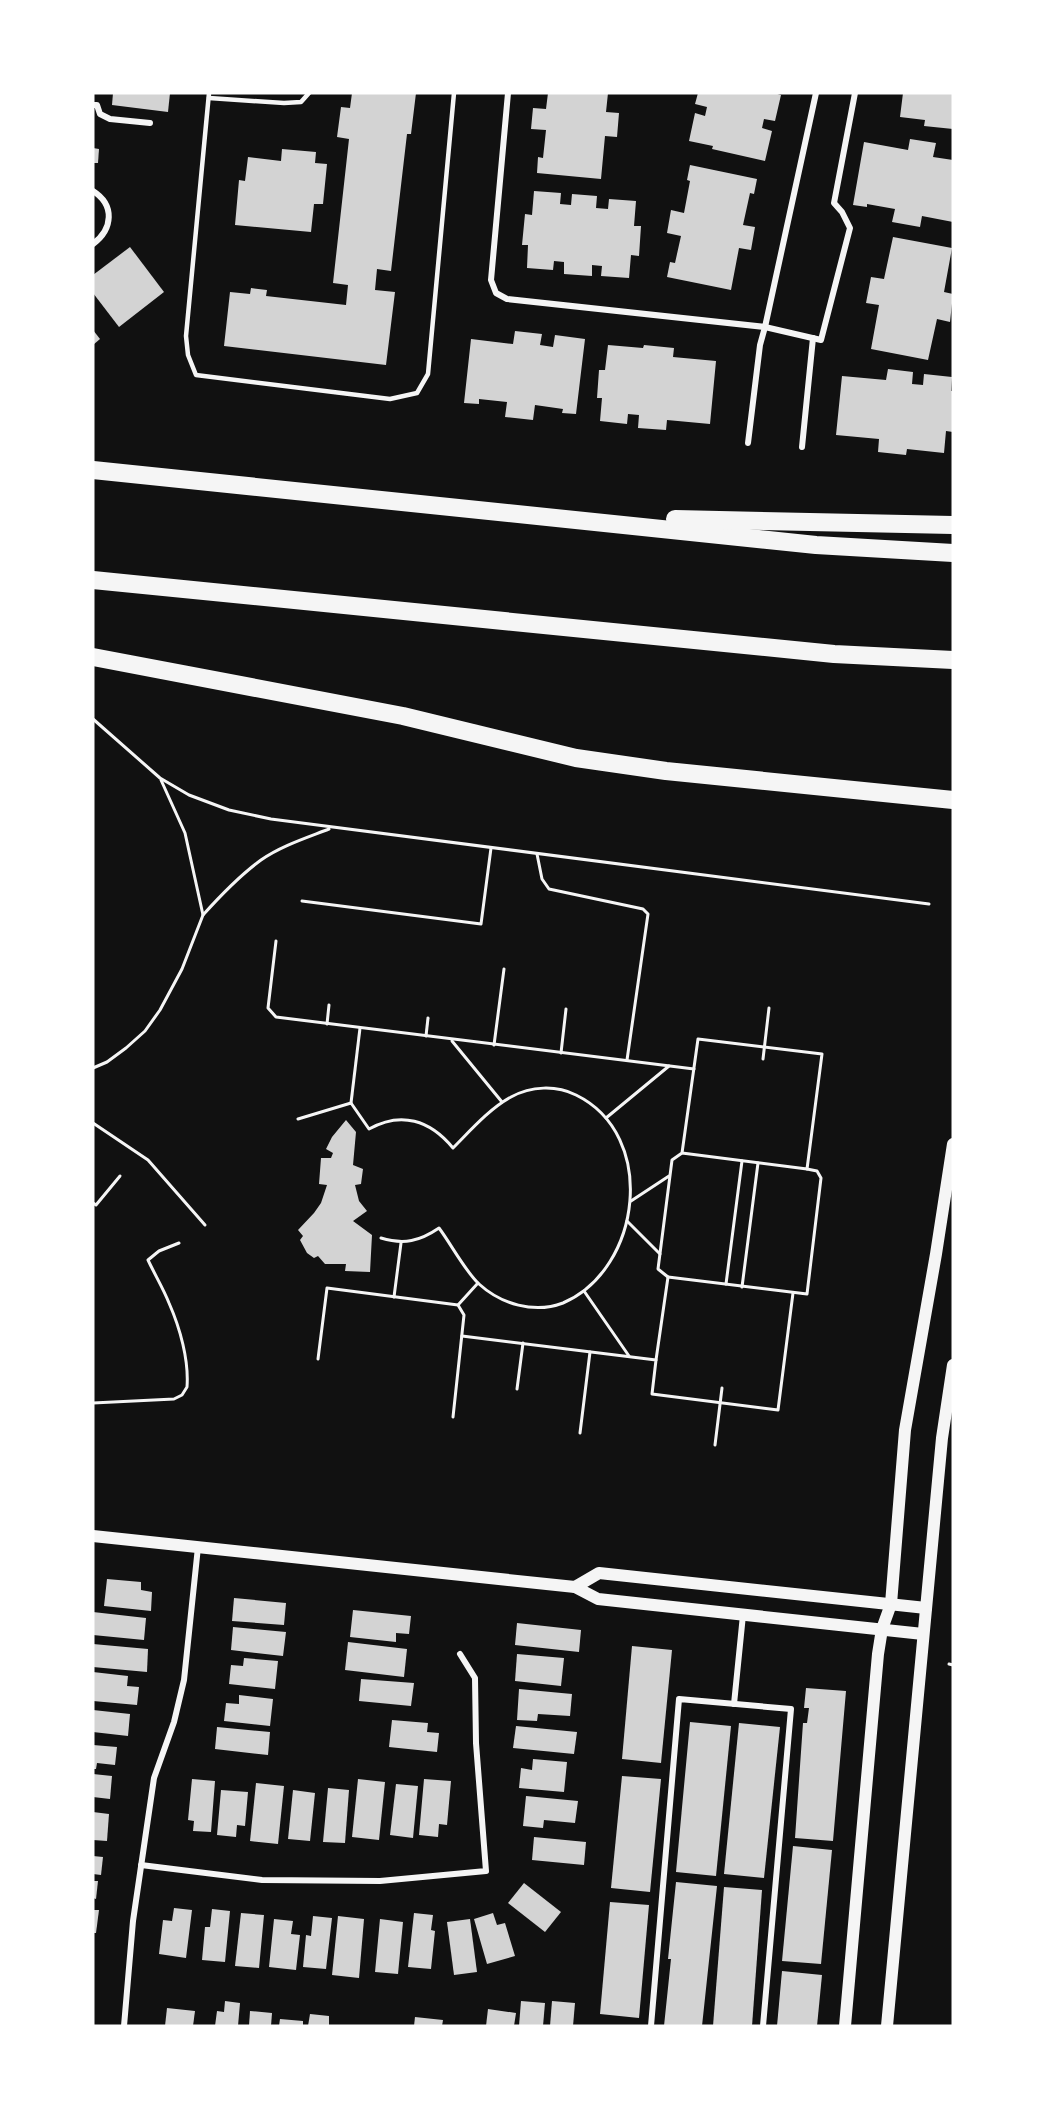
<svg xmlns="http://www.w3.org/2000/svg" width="1046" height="2119" font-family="'Source Sans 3',sans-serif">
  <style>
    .building { fill: #d3d3d3 }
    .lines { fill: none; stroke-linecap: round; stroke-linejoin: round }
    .path { stroke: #f5f5f5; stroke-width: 3 }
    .service { stroke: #f5f5f5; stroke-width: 4.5 }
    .minor { stroke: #f5f5f5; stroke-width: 6 }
    .secondary { stroke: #f5f5f5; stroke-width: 12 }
    .motorway { stroke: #f5f5f5; stroke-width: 18 }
  </style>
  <rect width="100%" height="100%" fill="#111"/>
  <g class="building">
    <path d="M 113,93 L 170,93 L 168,112 L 112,105 Z"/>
    <path d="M 352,93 L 416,93 L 411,134 L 407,134 L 391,271 L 377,269 L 375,290 L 395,292 L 386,365 L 224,346 L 230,292 L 250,294 L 251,288 L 267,290 L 266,296 L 346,305 L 348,285 L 333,283 L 349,139 L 337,137 L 341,107 L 350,108 Z"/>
    <path d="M 548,93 L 608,93 L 606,112 L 619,113 L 617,137 L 605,136 L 601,179 L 537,173 L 538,157 L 543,158 L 546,130 L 531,129 L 533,108 L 546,109 Z"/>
    <path d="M 698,93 L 774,93 L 781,95 L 775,121 L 764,119 L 762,128 L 772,131 L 765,161 L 712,149 L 713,146 L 689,141 L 695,113 L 705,116 L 707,107 L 695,104 Z"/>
    <path d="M 903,93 L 953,93 L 953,129 L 924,126 L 925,120 L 900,117 Z"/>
    <path d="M 910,139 L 936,143 L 933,157 L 953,160 L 953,222 L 922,216 L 920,227 L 892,222 L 895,209 L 867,204 L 867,207 L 853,205 L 864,142 L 908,150 Z"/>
    <path d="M 93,148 L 99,149 L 98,163 L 93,163 Z"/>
    <path d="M 282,149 L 316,152 L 315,163 L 327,164 L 323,204 L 314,204 L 311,232 L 235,225 L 239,180 L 245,181 L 248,157 L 281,161 Z"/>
    <path d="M 690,165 L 757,179 L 754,194 L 750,193 L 743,225 L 755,227 L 751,250 L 739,248 L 731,290 L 667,277 L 670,262 L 675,263 L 681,236 L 667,233 L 671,210 L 684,213 L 690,181 L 687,180 Z"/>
    <path d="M 534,191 L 561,193 L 560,204 L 571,205 L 572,194 L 597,196 L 596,208 L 608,209 L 609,199 L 636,201 L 634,226 L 641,226 L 639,256 L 631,255 L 629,278 L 601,276 L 602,266 L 592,265 L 592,276 L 564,274 L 564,262 L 554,261 L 553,270 L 527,268 L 528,245 L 522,245 L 525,214 L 532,215 Z"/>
    <path d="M 893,237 L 952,248 L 944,292 L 953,294 L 950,322 L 937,319 L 928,360 L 871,349 L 879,305 L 866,303 L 871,277 L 884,279 Z"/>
    <path d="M 130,247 L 164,292 L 119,327 L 93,293 L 93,275 Z"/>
    <path d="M 93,330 L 100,339 L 93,345 Z"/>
    <path d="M 515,331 L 542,334 L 540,345 L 553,347 L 555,335 L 585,339 L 576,414 L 562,413 L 563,409 L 535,405 L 533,420 L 505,417 L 507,402 L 479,399 L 479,404 L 464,403 L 471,339 L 513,344 Z"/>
    <path d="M 608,345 L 643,348 L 644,345 L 674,348 L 673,357 L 716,361 L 710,424 L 667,420 L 666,430 L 638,428 L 639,415 L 628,414 L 627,424 L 600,421 L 602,398 L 597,398 L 599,370 L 605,370 Z"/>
    <path d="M 888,369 L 913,372 L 912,384 L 923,385 L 924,374 L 952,377 L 951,391 L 953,391 L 953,432 L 946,431 L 944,453 L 907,449 L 906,455 L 878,452 L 879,439 L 836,435 L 842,376 L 886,380 Z"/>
    <path d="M 346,1120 L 356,1132 L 353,1165 L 363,1169 L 361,1184 L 355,1185 L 359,1201 L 367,1211 L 353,1221 L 372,1235 L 370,1272 L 345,1271 L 346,1264 L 325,1264 L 318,1256 L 314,1258 L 307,1253 L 300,1240 L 303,1236 L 298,1230 L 314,1213 L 321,1203 L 327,1185 L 319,1184 L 321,1158 L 331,1158 L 333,1153 L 326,1149 L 332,1137 Z"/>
    <path d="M 107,1579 L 141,1582 L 141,1590 L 152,1592 L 151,1611 L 104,1606 Z"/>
    <path d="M 234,1598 L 286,1603 L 284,1625 L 232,1621 Z"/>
    <path d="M 353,1610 L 411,1616 L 409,1634 L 396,1633 L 396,1642 L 350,1637 Z"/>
    <path d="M 93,1612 L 146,1618 L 144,1640 L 93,1635 Z"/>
    <path d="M 517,1623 L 581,1630 L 579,1652 L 515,1645 Z"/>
    <path d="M 233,1627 L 286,1632 L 283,1656 L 231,1650 Z"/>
    <path d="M 348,1642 L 407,1649 L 404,1677 L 345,1670 Z"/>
    <path d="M 93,1644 L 148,1649 L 147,1672 L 93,1667 Z"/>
    <path d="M 632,1646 L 672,1650 L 661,1763 L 622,1759 Z"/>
    <path d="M 517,1654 L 564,1658 L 561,1686 L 515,1681 Z"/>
    <path d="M 244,1658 L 278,1661 L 275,1689 L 229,1684 L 231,1665 L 243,1666 Z"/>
    <path d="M 93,1672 L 128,1676 L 127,1686 L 139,1687 L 137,1705 L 93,1701 Z"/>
    <path d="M 361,1679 L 414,1683 L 411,1706 L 359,1701 Z"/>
    <path d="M 806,1688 L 846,1691 L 833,1841 L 795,1838 L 803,1723 L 807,1723 L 809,1708 L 804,1708 Z"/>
    <path d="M 519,1689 L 572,1694 L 570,1716 L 538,1714 L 537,1721 L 517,1720 Z"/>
    <path d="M 239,1695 L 273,1699 L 270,1726 L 224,1721 L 226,1703 L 239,1704 Z"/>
    <path d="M 93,1710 L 130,1714 L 128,1736 L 93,1732 Z"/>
    <path d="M 392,1720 L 428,1723 L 427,1732 L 439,1733 L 437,1752 L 389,1747 Z"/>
    <path d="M 690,1722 L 731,1726 L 716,1876 L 676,1872 Z"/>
    <path d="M 739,1723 L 780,1727 L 764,1878 L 724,1874 Z"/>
    <path d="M 516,1726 L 577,1732 L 574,1754 L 513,1748 Z"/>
    <path d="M 217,1727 L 270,1732 L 268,1755 L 215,1749 Z"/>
    <path d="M 93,1745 L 117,1747 L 115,1765 L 97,1763 L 96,1769 L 93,1769 Z"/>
    <path d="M 533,1759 L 567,1762 L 564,1792 L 519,1788 L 521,1768 L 532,1770 Z"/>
    <path d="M 93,1774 L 112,1776 L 110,1799 L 93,1797 Z"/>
    <path d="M 622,1776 L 661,1779 L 650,1892 L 611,1888 Z"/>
    <path d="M 192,1779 L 215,1781 L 211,1832 L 193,1831 L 194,1821 L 188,1820 Z"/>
    <path d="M 358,1779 L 385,1782 L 379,1840 L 352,1837 Z"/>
    <path d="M 424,1779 L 451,1781 L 447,1825 L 439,1824 L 438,1837 L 419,1835 Z"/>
    <path d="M 256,1783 L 284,1786 L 278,1844 L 250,1841 Z"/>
    <path d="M 396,1784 L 418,1786 L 413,1838 L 390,1835 Z"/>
    <path d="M 328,1788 L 349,1790 L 345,1843 L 323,1842 Z"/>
    <path d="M 221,1790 L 248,1792 L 245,1826 L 237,1825 L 236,1837 L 217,1835 Z"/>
    <path d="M 293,1790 L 315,1793 L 310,1841 L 288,1839 Z"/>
    <path d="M 526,1796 L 578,1801 L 575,1823 L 544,1820 L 543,1828 L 523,1826 Z"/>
    <path d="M 93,1812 L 109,1814 L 107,1841 L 93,1840 Z"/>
    <path d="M 534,1837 L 586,1842 L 584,1865 L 532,1860 Z"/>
    <path d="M 793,1846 L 832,1850 L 821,1964 L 782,1961 Z"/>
    <path d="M 93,1856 L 103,1857 L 101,1875 L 93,1874 Z"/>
    <path d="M 93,1881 L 98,1881 L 96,1899 L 93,1898 Z"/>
    <path d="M 676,1882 L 717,1886 L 702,2026 L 664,2026 L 671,1959 L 668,1959 Z"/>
    <path d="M 524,1883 L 561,1912 L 545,1932 L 508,1903 Z"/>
    <path d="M 724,1887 L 762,1890 L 752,2026 L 713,2026 Z"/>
    <path d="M 610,1902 L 649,1905 L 639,2018 L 600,2014 Z"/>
    <path d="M 174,1908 L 192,1910 L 186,1958 L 159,1954 L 163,1920 L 172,1921 Z"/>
    <path d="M 212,1909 L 230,1911 L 225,1962 L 202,1960 L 205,1927 L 210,1927 Z"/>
    <path d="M 93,1910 L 99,1910 L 96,1933 L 93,1933 Z"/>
    <path d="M 241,1913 L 264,1915 L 259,1968 L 235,1966 Z"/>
    <path d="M 414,1913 L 433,1915 L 431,1930 L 435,1931 L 431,1969 L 408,1967 Z"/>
    <path d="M 493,1913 L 497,1925 L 505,1923 L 515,1956 L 487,1964 L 474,1919 Z"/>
    <path d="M 313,1916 L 332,1918 L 326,1969 L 303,1967 L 306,1935 L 311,1936 Z"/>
    <path d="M 338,1916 L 364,1919 L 359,1978 L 332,1975 Z"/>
    <path d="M 274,1919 L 293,1921 L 291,1934 L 300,1935 L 296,1970 L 269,1967 Z"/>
    <path d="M 380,1919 L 403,1922 L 398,1974 L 375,1972 Z"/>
    <path d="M 470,1919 L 477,1972 L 454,1975 L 447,1922 Z"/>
    <path d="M 782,1971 L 822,1975 L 817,2026 L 777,2026 Z"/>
    <path d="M 225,2001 L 240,2003 L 238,2026 L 215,2026 L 217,2011 L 224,2012 Z"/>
    <path d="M 521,2001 L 545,2003 L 543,2026 L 519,2026 Z"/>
    <path d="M 552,2001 L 575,2003 L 573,2026 L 550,2026 Z"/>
    <path d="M 167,2008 L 195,2011 L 193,2026 L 165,2026 Z"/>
    <path d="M 488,2009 L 516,2013 L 514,2026 L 486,2026 Z"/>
    <path d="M 250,2011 L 272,2013 L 271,2026 L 249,2026 Z"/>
    <path d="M 310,2014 L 329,2016 L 329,2026 L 308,2026 Z"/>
    <path d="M 415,2017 L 443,2020 L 442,2026 L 414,2026 Z"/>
    <path d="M 280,2019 L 303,2021 L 303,2026 L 279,2026 Z"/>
  </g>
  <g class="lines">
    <g class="path">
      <path d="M 93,719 L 160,778 L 189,795 L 229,810 L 271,819 L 929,904"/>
      <path d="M 537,854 L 542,879 L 549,889 L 643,909 L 648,914 L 627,1060"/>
      <path d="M 302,901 L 481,924 L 491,848"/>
      <path d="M 203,915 C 221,895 239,876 261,860 C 281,846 306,838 329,829"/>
      <path d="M 276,941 L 268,1008 L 276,1017 L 694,1069"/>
      <path d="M 327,1024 L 329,1005"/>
      <path d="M 426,1036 L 428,1018"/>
      <path d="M 452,1041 L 502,1102"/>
      <path d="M 494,1045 L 504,969"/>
      <path d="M 561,1053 L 566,1009"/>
      <path d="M 763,1059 L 769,1008"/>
      <path d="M 93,1068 L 107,1062 L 126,1048 L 145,1031 L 160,1010 L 182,969 L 203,915 L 185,833 L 161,780"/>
      <path d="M 351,1103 L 360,1028"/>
      <path d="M 606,1118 L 669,1066"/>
      <path d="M 298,1119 L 351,1103 L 369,1129 C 401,1111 430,1120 453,1148 C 470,1131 489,1109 511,1097 C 531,1086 556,1085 576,1095 C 658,1135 642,1269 563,1303 C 534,1314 501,1304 479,1284 C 465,1271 451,1244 439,1228 C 420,1241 404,1245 381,1238"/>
      <path d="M 93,1123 L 148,1160 L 205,1225"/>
      <path d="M 631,1201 L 669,1176"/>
      <path d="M 93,1203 L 96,1205 L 120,1176"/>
      <path d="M 627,1221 L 660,1254"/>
      <path d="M 668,1277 L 807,1294 L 821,1178 L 817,1171 L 807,1169"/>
      <path d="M 726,1284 L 742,1161"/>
      <path d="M 742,1287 L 758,1163"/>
      <path d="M 584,1291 L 629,1356"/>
      <path d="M 394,1297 L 401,1243"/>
      <path d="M 458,1305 L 478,1283"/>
      <path d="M 462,1336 L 656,1360 L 652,1394 L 778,1410 L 793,1293"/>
      <path d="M 318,1359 L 327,1288 L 458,1305 L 464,1315 L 453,1417"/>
      <path d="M 656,1360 L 668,1277 L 658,1269 L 672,1160 L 682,1153 L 807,1169 L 822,1054 L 698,1039 L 682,1153"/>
      <path d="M 517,1389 L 523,1343"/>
      <path d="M 93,1403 L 174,1399 L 182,1395 L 187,1387 C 189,1360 180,1328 169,1303 C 163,1288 155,1275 148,1260 L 159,1251 L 179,1243"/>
      <path d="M 580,1433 L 590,1352"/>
      <path d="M 715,1445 L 722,1388"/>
      <path d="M 949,1664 L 953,1665"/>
    </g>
    <g class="service">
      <path d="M 209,93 L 186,336 L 188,355 L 196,375 L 390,399 L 417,393 L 428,374 L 454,93"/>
      <path d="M 209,98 L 284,103 L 301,102 L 309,93"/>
    </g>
    <g class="minor">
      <path d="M 508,93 L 491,280 L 496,293 L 507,299 L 765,327 L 816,93"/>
      <path d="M 93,105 L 97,105 L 100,114 L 110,119 L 150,123"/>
      <path d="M 93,191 C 115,205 113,229 93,244"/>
      <path d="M 748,443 L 760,345 L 765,327 L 821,340 L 850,228 L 842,212 L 834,203 L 855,93"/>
      <path d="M 802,447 L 813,338"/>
      <path d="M 734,1704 L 743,1615"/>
      <path d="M 141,1865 L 262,1880 L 380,1881 L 486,1871 L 476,1743 L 475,1678 L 460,1654"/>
      <path d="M 124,2026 L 133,1921 L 154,1778 L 174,1722 L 184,1680 L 198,1547"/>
      <path d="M 651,2026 L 679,1699 L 791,1709 L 763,2026"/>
    </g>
    <g class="secondary">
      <path d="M 93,1536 L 575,1587 L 598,1599 L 923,1634"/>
      <path d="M 575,1587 L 599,1573 L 926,1608"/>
      <path d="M 845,2026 L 878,1654 L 882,1629 L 891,1604 L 905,1430 L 936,1254 L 953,1144"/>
      <path d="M 887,2026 L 942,1438 L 953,1365"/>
    </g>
    <g class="motorway">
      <path d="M 93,470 L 816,545 L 953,553"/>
      <path d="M 675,519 L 953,525"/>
      <path d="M 93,580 L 834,654 L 953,660"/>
      <path d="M 93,657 L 403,716 L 576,758 L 666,771 L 953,800"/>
    </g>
  </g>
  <rect width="1046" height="2119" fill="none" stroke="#ffffff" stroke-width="189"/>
</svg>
